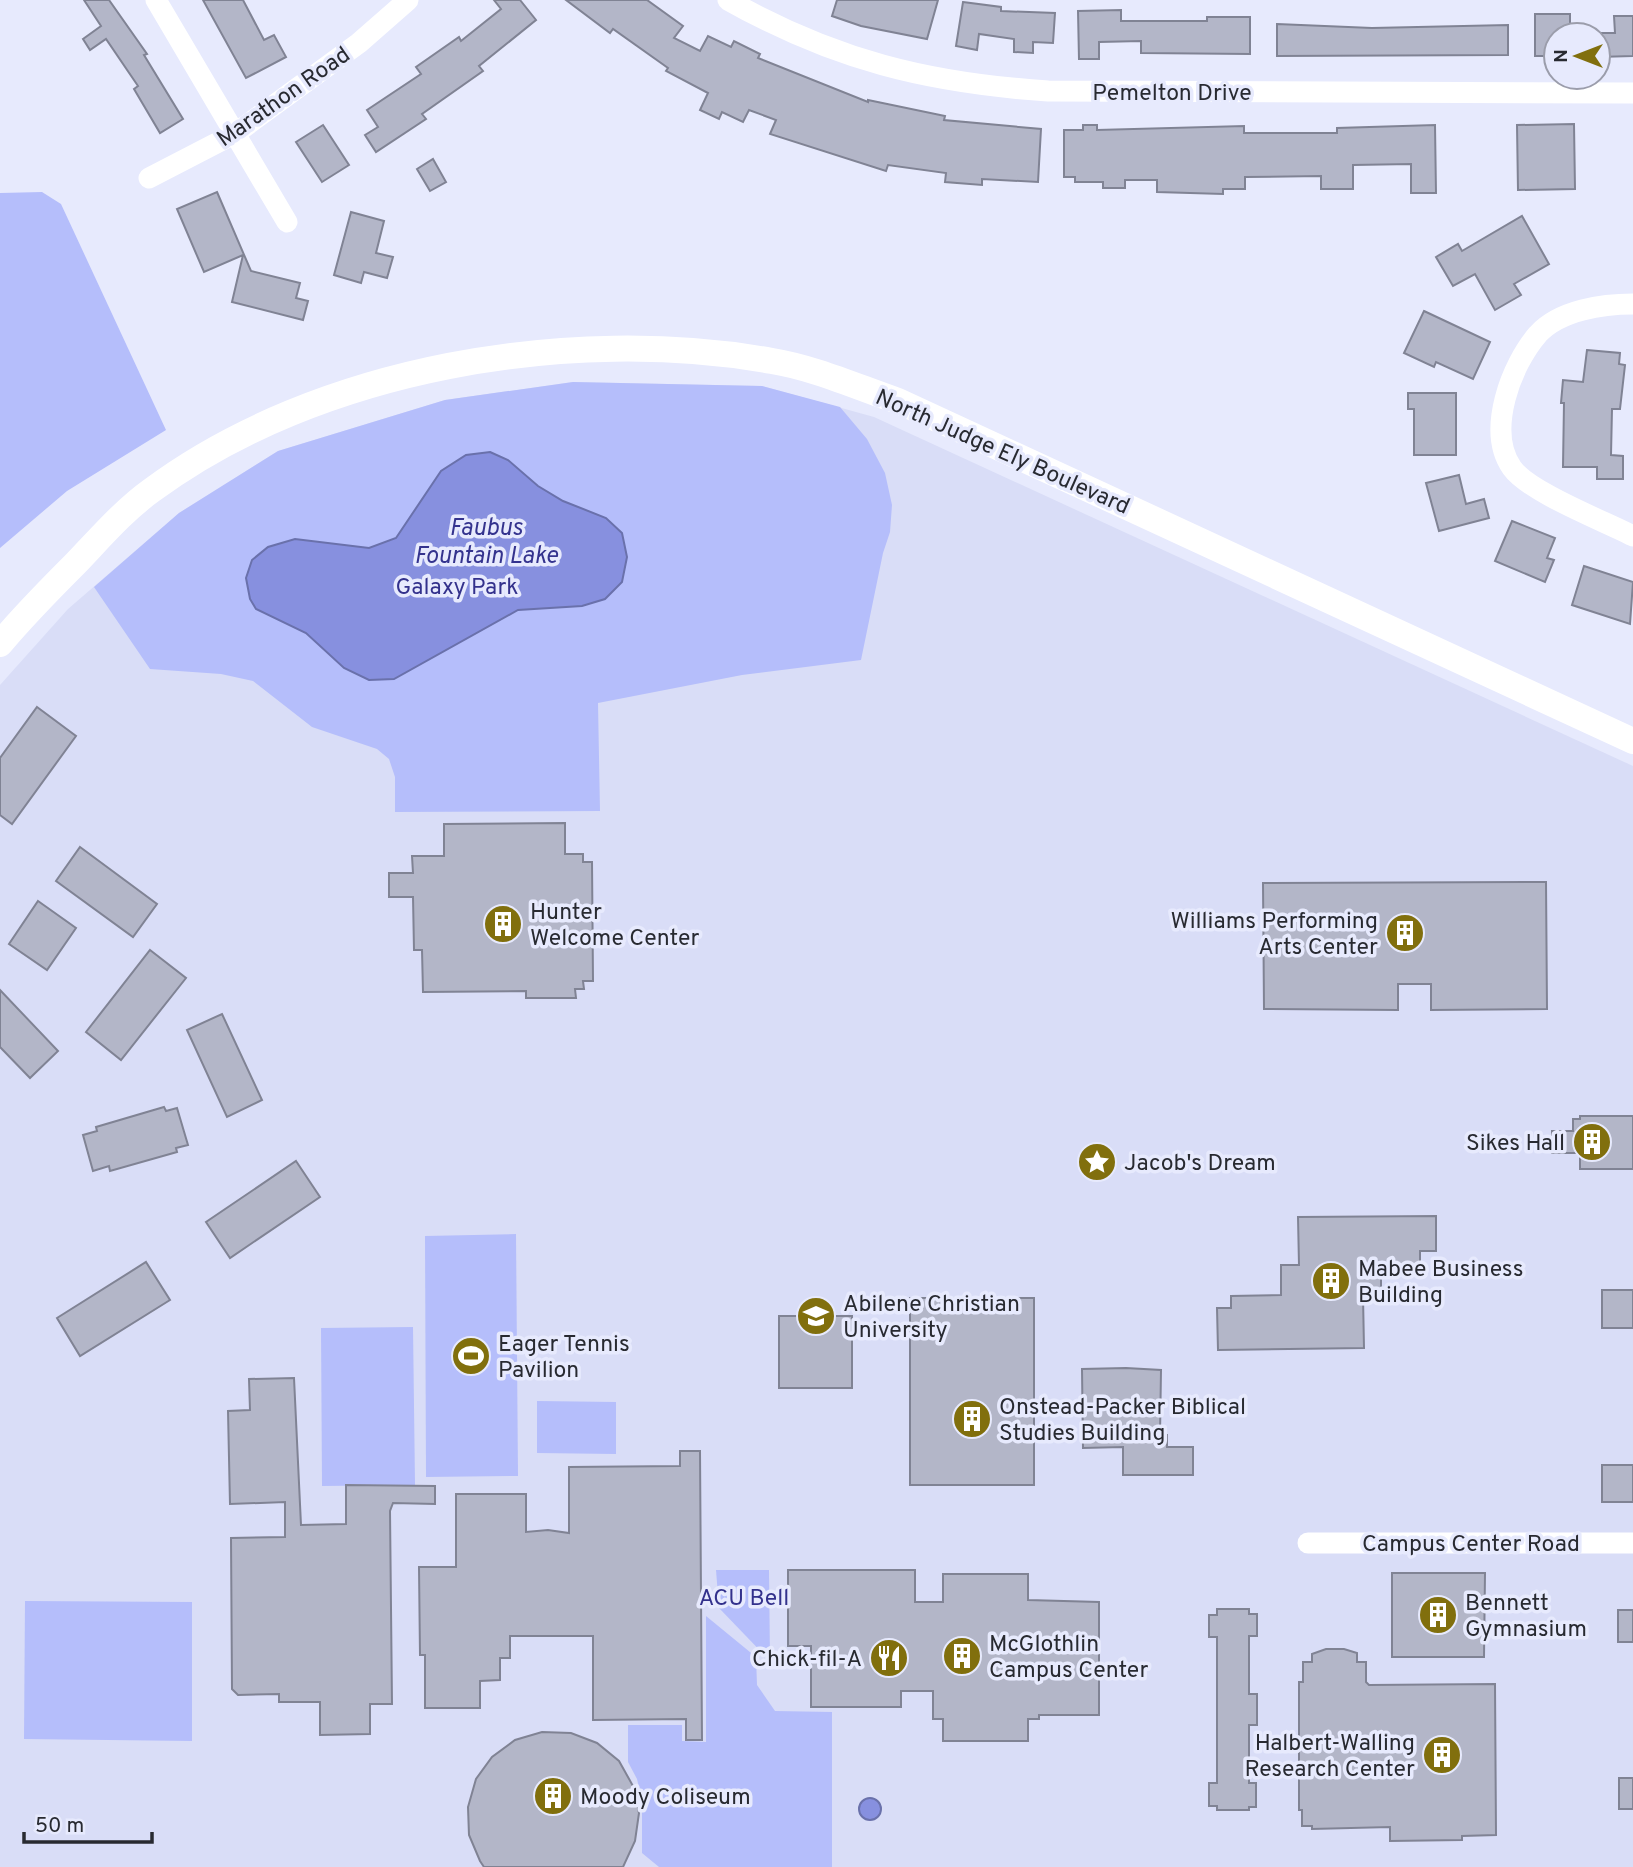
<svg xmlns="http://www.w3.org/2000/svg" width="1633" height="1867" font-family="Overpass,sans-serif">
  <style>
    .built { fill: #d9ddf7 }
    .green { fill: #b5befb }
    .water { fill: #8790df; stroke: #6a71ab; stroke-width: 2 }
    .building { fill: #b3b6c8; stroke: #808394; stroke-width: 2 }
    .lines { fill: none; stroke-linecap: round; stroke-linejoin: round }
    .minor { stroke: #fff; stroke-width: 21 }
    .major { stroke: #fff; stroke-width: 26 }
    .labels { text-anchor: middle; stroke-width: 7; stroke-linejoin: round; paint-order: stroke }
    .street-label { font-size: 23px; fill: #282a31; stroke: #e7eafd }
    .park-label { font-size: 23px; fill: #33318c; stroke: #e7eafd }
    .poi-label { font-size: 23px; fill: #282a31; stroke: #e7eafd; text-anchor: start }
    .water-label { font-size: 24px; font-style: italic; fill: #34338e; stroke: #e7eafd }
  </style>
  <rect width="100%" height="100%" fill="#e7eafd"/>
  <path class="built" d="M 573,382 L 762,386 L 874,417 L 1633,766 L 1633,1867 L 0,1867 L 0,685 L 68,609 L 179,513 L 278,451 L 445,400 Z"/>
  <g class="green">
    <path d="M 42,192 L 61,204 L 166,430 L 67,491 L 0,548 L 0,193 Z"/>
    <path d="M 573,382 L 762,386 L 840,407 L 867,439 L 885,473 L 892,505 L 890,532 L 883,553 L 861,660 L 742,675 L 598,703 L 600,811 L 395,812 L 395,777 L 389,759 L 377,749 L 312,727 L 253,681 L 221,674 L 150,669 L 94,587 L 179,513 L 278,451 L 445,400 Z"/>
    <path d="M 516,1234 L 518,1476 L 426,1477 L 425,1236 Z"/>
    <path d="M 413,1327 L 415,1485 L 322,1486 L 321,1328 Z"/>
    <path d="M 537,1401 L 616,1402 L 616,1454 L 537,1453 Z"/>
    <path d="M 716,1570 L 769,1570 L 770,1661 L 719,1608 Z"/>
    <path d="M 25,1601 L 192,1602 L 192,1741 L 24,1739 Z"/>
    <path d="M 706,1616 L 756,1657 L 757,1685 L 775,1711 L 832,1712 L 832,1867 L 659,1867 L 642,1853 L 642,1800 L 637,1779 L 628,1762 L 628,1725 L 682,1725 L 682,1741 L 706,1742 Z"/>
  </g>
  <g class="water">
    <path d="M 490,452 L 508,460 L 538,486 L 563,501 L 606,518 L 622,533 L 627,557 L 622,582 L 605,599 L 582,606 L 518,610 L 394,679 L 369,680 L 344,668 L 306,633 L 256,609 L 250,599 L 246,578 L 252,560 L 268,547 L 295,539 L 369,548 L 396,538 L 441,471 L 466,455 Z"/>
    <circle cx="870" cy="1809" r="11"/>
  </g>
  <g class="building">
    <path d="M 84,0 L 109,0 L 147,54 L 144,55 L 183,119 L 160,133 L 134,89 L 138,86 L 106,39 L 90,50 L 83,39 L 101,26 Z"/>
    <path d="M 203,0 L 243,0 L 264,40 L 274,35 L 286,57 L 246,78 Z"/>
    <path d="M 494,0 L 520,0 L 536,20 L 479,66 L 483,71 L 422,114 L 426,119 L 376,152 L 365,135 L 378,127 L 367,110 L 421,74 L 416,67 L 459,37 L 461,41 L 501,9 Z"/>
    <path d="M 566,0 L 647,0 L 683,26 L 674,38 L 700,51 L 708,36 L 731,47 L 734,41 L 760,54 L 758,58 L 868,102 L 868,100 L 945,116 L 944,120 L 1041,129 L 1038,182 L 982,179 L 982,185 L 945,182 L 946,173 L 888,165 L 886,171 L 770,134 L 776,120 L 749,110 L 743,122 L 722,112 L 719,119 L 700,110 L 708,93 L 666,71 L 668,68 L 613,29 L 610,33 Z"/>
    <path d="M 837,0 L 938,0 L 927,39 L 861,26 L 832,16 Z"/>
    <path d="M 963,2 L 1001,7 L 1001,11 L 1055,13 L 1053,43 L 1033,42 L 1033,53 L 1014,52 L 1014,39 L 979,34 L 977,50 L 956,46 Z"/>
    <path d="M 1121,10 L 1121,21 L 1207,21 L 1207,17 L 1250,17 L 1250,54 L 1141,53 L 1141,41 L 1099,42 L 1099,59 L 1079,59 L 1078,11 Z"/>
    <path d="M 1535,14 L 1570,14 L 1570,35 L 1556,35 L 1556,56 L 1535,56 Z"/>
    <path d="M 1614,16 L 1633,16 L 1633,56 L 1598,57 L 1598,33 L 1615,33 Z"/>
    <path d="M 1277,24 L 1372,28 L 1508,25 L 1508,55 L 1277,56 Z"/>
    <path d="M 1574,124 L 1575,189 L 1518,190 L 1517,125 Z"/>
    <path d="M 323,125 L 349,165 L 322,182 L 296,142 Z"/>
    <path d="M 1083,125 L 1097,125 L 1097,130 L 1244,126 L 1244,133 L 1337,133 L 1337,128 L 1435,125 L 1436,193 L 1411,193 L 1411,164 L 1353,165 L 1353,189 L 1321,189 L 1321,176 L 1245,177 L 1245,189 L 1223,189 L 1223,194 L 1157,192 L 1157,180 L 1125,180 L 1125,188 L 1103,188 L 1103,182 L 1075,182 L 1075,177 L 1064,177 L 1064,130 L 1083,130 Z"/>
    <path d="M 433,159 L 446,182 L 430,191 L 417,169 Z"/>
    <path d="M 217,192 L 251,271 L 300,283 L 296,298 L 308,301 L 303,320 L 232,302 L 243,255 L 204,272 L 177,209 Z"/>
    <path d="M 351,212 L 384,221 L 376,253 L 393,257 L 387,278 L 364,272 L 361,283 L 334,275 Z"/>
    <path d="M 1522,216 L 1549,264 L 1514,284 L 1521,295 L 1495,310 L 1475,274 L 1453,286 L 1436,257 L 1458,244 L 1462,251 Z"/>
    <path d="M 1424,311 L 1490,342 L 1473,379 L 1436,362 L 1434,367 L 1404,353 Z"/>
    <path d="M 1587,350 L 1620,353 L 1619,364 L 1625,365 L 1620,409 L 1612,409 L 1611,455 L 1623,456 L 1623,479 L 1597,479 L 1597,467 L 1563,467 L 1564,403 L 1561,403 L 1563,380 L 1583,382 Z"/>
    <path d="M 1408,393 L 1456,393 L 1456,455 L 1414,455 L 1414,409 L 1408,409 Z"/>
    <path d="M 1459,475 L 1466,504 L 1484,499 L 1489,518 L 1439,531 L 1426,483 Z"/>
    <path d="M 1512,521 L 1555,538 L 1547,558 L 1554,560 L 1545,582 L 1495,561 Z"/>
    <path d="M 1584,566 L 1633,582 L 1630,624 L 1572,605 Z"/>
    <path d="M 37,707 L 76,736 L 12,824 L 0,815 L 0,758 Z"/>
    <path d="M 565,823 L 565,854 L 583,854 L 583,862 L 592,862 L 593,981 L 583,981 L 584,989 L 575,989 L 576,998 L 526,998 L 526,991 L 423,992 L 422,950 L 414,950 L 413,897 L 389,897 L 389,873 L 413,873 L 412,856 L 444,856 L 444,824 Z"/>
    <path d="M 80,847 L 157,904 L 133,937 L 56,881 Z"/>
    <path d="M 1546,882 L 1547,1009 L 1431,1010 L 1431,984 L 1398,984 L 1398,1010 L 1264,1009 L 1263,883 Z"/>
    <path d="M 38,901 L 76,928 L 47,970 L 9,944 Z"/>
    <path d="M 150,950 L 186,978 L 121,1060 L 86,1032 Z"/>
    <path d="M 0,990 L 58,1051 L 30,1078 L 0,1047 Z"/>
    <path d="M 222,1014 L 262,1100 L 227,1117 L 187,1030 Z"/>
    <path d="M 164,1107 L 166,1111 L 177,1108 L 188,1145 L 176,1148 L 177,1152 L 110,1171 L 109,1166 L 93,1171 L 83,1135 L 97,1131 L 96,1127 Z"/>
    <path d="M 1580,1116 L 1633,1116 L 1633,1169 L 1580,1169 L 1580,1153 L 1552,1153 L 1552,1131 L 1573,1131 L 1573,1119 L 1580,1119 Z"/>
    <path d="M 296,1161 L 320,1197 L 230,1258 L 206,1222 Z"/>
    <path d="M 1436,1216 L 1436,1251 L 1420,1251 L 1420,1266 L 1381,1267 L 1381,1296 L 1363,1296 L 1364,1348 L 1218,1350 L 1217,1308 L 1231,1308 L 1231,1296 L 1281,1295 L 1281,1265 L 1299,1265 L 1298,1217 Z"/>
    <path d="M 146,1262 L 170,1300 L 80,1356 L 57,1318 Z"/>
    <rect x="1602" y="1290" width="31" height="38"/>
    <rect x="910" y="1298" width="124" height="187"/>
    <rect x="779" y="1316" width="73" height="72"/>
    <path d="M 1126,1368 L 1161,1370 L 1160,1435 L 1167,1435 L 1167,1447 L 1193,1447 L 1193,1475 L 1123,1475 L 1123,1447 L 1083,1448 L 1082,1369 Z"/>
    <path d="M 294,1378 L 301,1525 L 346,1524 L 346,1485 L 435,1486 L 435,1504 L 393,1503 L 390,1511 L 392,1704 L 370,1704 L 370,1734 L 320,1735 L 320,1702 L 279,1702 L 279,1694 L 238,1695 L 232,1689 L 231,1538 L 285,1537 L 285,1502 L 230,1504 L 228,1411 L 250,1410 L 249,1379 Z"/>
    <path d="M 680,1451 L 700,1451 L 702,1740 L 686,1740 L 686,1719 L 593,1720 L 593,1636 L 510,1636 L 510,1658 L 500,1658 L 500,1680 L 480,1681 L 480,1708 L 425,1708 L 425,1655 L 420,1655 L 419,1567 L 456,1567 L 456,1494 L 526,1494 L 526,1532 L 548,1530 L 569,1533 L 569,1467 L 680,1466 Z"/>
    <rect x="1602" y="1465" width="31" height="37"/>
    <path d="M 788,1570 L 915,1570 L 915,1602 L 943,1602 L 943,1574 L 1028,1574 L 1028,1600 L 1099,1602 L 1099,1715 L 1039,1715 L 1039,1719 L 1028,1719 L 1028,1741 L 943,1741 L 943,1719 L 933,1719 L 933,1691 L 901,1691 L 901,1707 L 811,1707 L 811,1646 L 788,1646 Z"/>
    <path d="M 1392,1573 L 1485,1573 L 1484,1657 L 1392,1657 Z"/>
    <path d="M 1217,1609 L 1249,1609 L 1249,1614 L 1257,1614 L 1257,1636 L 1249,1636 L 1249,1694 L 1257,1694 L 1257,1725 L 1249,1725 L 1249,1783 L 1256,1783 L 1256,1807 L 1249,1807 L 1249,1810 L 1217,1810 L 1217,1806 L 1209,1806 L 1209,1783 L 1217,1783 L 1217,1637 L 1209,1637 L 1209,1615 L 1217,1615 Z"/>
    <rect x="1618" y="1610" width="15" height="32"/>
    <path d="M 1326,1649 L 1344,1649 L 1357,1653 L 1357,1662 L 1366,1662 L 1366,1682 L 1369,1685 L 1495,1684 L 1496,1835 L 1462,1836 L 1462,1840 L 1390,1841 L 1390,1827 L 1312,1829 L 1312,1826 L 1302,1826 L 1302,1810 L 1299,1810 L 1299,1682 L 1303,1682 L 1303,1662 L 1312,1662 L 1312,1654 Z"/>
    <path d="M 542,1732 L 571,1733 L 597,1743 L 619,1761 L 633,1786 L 639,1813 L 635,1841 L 623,1867 L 484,1867 L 480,1861 L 469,1835 L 468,1807 L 476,1779 L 492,1757 L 515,1740 Z"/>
    <rect x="1619" y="1778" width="14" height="31"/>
  </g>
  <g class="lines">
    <g class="minor">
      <path d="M 156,0 L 287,222"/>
      <path d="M 728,0 C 834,60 928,83 1048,91 L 1633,93"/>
      <path d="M 149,178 L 236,133 L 359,43 L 408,0"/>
      <path d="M 1633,304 C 1603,304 1560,310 1538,334 C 1511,365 1486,431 1512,468 C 1529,492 1604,521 1633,536"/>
      <path d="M 1308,1543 L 1633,1543"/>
    </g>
    <path class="major" d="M 0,644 C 24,615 50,589 76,563 C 100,538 124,510 152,490 C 318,367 572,325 772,361 C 815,368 857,387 898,401 L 1633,741"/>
  </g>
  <defs>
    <symbol id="building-disc" viewBox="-11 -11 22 22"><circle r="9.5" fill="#816f0d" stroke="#e7eafd"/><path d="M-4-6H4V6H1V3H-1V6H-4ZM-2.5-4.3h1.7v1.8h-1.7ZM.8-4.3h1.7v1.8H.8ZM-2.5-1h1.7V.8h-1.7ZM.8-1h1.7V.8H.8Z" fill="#fff"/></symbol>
    <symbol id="sight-disc" viewBox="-11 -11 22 22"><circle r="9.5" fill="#816f0d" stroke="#e7eafd"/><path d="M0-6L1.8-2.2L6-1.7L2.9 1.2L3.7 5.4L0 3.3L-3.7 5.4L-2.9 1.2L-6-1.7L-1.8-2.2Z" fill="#fff"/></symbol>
    <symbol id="university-disc" viewBox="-11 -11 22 22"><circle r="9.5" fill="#816f0d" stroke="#e7eafd"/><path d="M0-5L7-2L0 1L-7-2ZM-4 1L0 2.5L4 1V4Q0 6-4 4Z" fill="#fff"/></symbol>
    <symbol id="stadium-disc" viewBox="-11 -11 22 22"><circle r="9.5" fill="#816f0d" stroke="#e7eafd"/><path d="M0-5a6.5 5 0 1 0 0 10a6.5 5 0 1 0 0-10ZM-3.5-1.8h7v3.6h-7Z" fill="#fff"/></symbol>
    <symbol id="restaurant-disc" viewBox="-11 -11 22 22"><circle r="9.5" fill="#816f0d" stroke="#e7eafd"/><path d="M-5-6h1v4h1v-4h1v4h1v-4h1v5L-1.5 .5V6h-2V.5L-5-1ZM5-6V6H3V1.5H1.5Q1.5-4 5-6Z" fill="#fff"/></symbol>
  </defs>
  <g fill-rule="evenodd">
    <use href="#building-disc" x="481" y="902" width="44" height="44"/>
    <use href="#building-disc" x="1383" y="911" width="44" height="44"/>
    <use href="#building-disc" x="1570" y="1120" width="44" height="44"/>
    <use href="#sight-disc" x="1075" y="1140" width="44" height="44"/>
    <use href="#building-disc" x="1309" y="1259" width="44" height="44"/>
    <use href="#university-disc" x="794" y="1294" width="44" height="44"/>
    <use href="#stadium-disc" x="449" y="1334" width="44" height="44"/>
    <use href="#building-disc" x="950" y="1397" width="44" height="44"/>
    <use href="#building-disc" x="1416" y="1593" width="44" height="44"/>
    <use href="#building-disc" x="940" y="1634" width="44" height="44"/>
    <use href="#restaurant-disc" x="867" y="1636" width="44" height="44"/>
    <use href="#building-disc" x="1420" y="1733" width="44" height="44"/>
    <use href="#building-disc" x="531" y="1774" width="44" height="44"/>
  </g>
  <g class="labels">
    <g class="street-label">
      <text x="1172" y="100">Pemelton Drive</text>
      <text transform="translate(283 96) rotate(-35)" y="8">Marathon Road</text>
      <text transform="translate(1003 451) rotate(24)" y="8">North Judge Ely Boulevard</text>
      <text x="1471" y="1551">Campus Center Road</text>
    </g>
    <g class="park-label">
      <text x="457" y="594">Galaxy Park</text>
      <text x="744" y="1605">ACU Bell</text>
    </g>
    <g class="poi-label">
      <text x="530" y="919">Hunter<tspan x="530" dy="26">Welcome Center</tspan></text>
      <text x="1378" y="928" text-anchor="end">Williams Performing<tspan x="1378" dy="26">Arts Center</tspan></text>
      <text x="1565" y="1150" text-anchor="end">Sikes Hall</text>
      <text x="1124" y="1170">Jacob's Dream</text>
      <text x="1358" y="1276">Mabee Business<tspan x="1358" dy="26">Building</tspan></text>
      <text x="843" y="1311">Abilene Christian<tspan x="843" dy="26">University</tspan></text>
      <text x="498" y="1351">Eager Tennis<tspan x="498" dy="26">Pavilion</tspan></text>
      <text x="999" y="1414">Onstead-Packer Biblical<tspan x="999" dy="26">Studies Building</tspan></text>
      <text x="1465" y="1610">Bennett<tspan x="1465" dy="26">Gymnasium</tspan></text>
      <text x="989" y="1651">McGlothlin<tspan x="989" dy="26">Campus Center</tspan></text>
      <text x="862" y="1666" text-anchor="end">Chick-fil-A</text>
      <text x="1415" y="1750" text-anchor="end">Halbert-Walling<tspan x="1415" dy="26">Research Center</tspan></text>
      <text x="580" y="1804">Moody Coliseum</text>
    </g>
    <g class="water-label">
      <text x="486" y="535">Faubus<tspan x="486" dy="28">Fountain Lake</tspan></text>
    </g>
  </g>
  <g transform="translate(1577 56) rotate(270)"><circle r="33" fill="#e7eafd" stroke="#9b9dab" stroke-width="2"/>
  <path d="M0-5L12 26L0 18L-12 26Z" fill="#816f0d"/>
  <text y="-10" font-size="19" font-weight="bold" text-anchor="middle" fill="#282a31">N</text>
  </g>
  <path d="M24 1832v10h128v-10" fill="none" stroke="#282a31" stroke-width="3.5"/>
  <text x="35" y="1832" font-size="21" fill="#282a31" stroke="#e7eafd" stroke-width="5" paint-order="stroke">50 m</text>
</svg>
